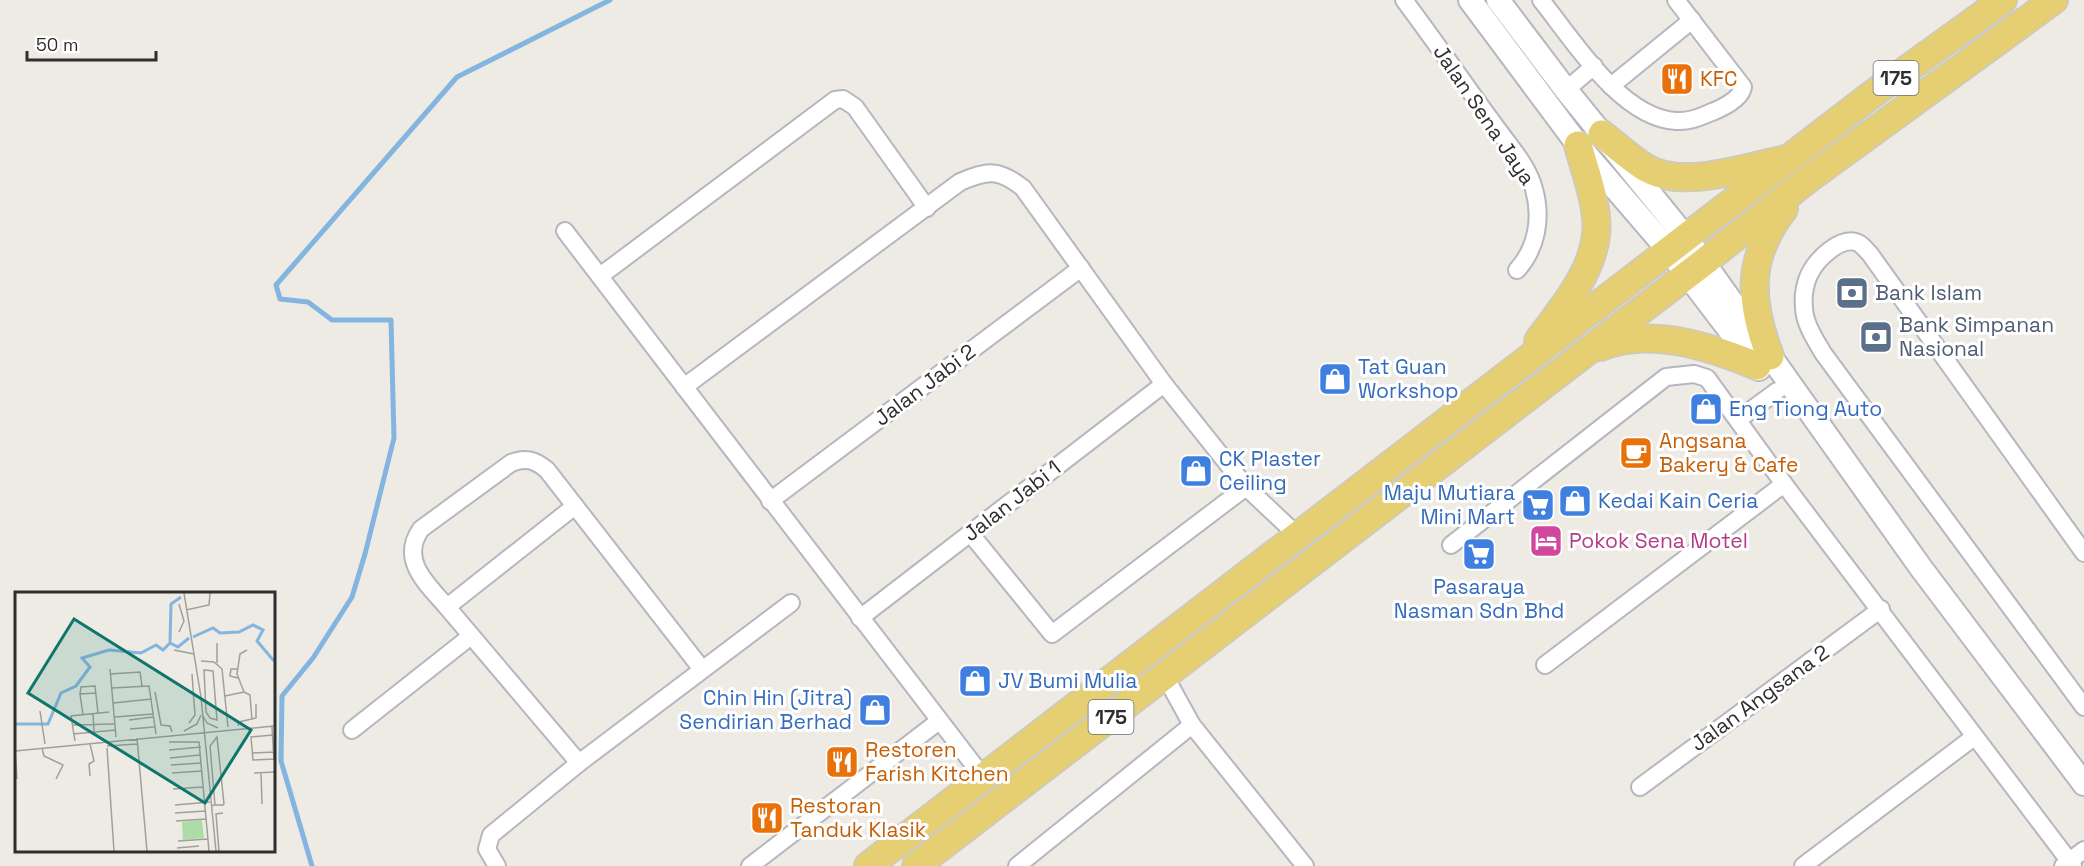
<svg xmlns="http://www.w3.org/2000/svg" width="2084" height="866" font-family="'Space Grotesk',sans-serif">
  <style>
    .lines { fill: none; stroke-linecap: round; stroke-linejoin: round }
    .stream { stroke: #84b5e1; stroke-width: 5 }
    .minor-casing { stroke: #b6b6c0; stroke-width: 20 }
    .secondary-casing { stroke: #b6b6c0; stroke-width: 26 }
    .trunk-casing { stroke: #c9c9c9; stroke-width: 30 }
    .minor { stroke: #fff; stroke-width: 16 }
    .secondary { stroke: #fff; stroke-width: 22 }
    .trunk { stroke: #e6ce72; stroke-width: 27 }
    .labels { text-anchor: middle; stroke-width: 6; stroke-linejoin: round; paint-order: stroke }
    .shield { fill: #fff; stroke: #6d6d6d; stroke-width: 1.5 }
    .shield-label { font-size: 20px; font-weight: bold; fill: #2e2e2e }
    .food-label { font-size: 21px; fill: #c56008; stroke: #fff; text-anchor: start }
    .street-label { font-size: 21px; fill: #2e2e2e; stroke: #fff }
    .service-label { font-size: 21px; fill: #4e5e75; stroke: #fff; text-anchor: start }
    .shop-label { font-size: 21px; fill: #366cbe; stroke: #fff; text-anchor: start }
    .hotel-label { font-size: 21px; fill: #b23c85; stroke: #fff; text-anchor: start }
    .inset-river { fill: none; stroke: #84b5e1; stroke-width: 3 }
    .inset-road { fill: none; stroke: #a19f9b; stroke-width: 1.5 }
    .view { fill: #0f766e; fill-opacity: 0.15; stroke: #0f766e; stroke-width: 3 }
    .inset-edge { fill: none; stroke: #2e2e2e; stroke-width: 3 }
  </style>
  <rect width="100%" height="100%" fill="#edebe3"/>
  <g class="lines">
    <path class="stream" d="M 312,866 L 281,761 L 282,696 L 313,658 L 352,597 L 365,554 L 394,438 L 391,320 L 332,320 L 308,302 L 280,299 L 276,285 L 457,77 L 610,0"/>
    <defs>
      <g id="minor">
        <path d="M 1404,0 C 1434,40 1463,82 1493,123 C 1507,143 1528,165 1534,189 C 1542,218 1537,248 1517,270"/>
        <path d="M 1541,0 C 1573,40 1621,118 1676,121 C 1689,122 1700,117 1712,112 C 1722,108 1741,99 1743,87 L 1676,0"/>
        <path d="M 1611,86 L 1692,20"/>
        <path d="M 1566,90 L 1594,66"/>
        <path d="M 565,231 L 983,777"/>
        <path d="M 600,276 L 835,100 L 843,99 L 855,107 L 927,208"/>
        <path d="M 684,387 L 960,182 C 988,170 999,169 1023,188 L 1164,384 L 1246,487 L 1298,536"/>
        <path d="M 1739,419 L 1777,391"/>
        <path d="M 770,501 L 1081,268"/>
        <path d="M 575,506 L 447,607 L 579,763"/>
        <path d="M 970,533 L 1052,634 L 1246,487"/>
        <path d="M 1451,545 L 1666,377 L 1694,374 L 1707,378 L 1784,484 L 2073,866"/>
        <path d="M 2084,553 L 1870,254 C 1867,251 1863,246 1860,244 C 1842,233 1816,260 1809,275 C 1805,284 1803,297 1804,307 C 1804,323 1815,339 1823,353 L 2084,707"/>
        <path d="M 447,607 C 427,584 399,560 421,529 L 511,463 C 526,457 535,460 547,470 L 701,668"/>
        <path d="M 860,618 L 1164,384"/>
        <path d="M 1545,665 L 1784,484"/>
        <path d="M 1165,676 L 1192,725 L 1305,866"/>
        <path d="M 352,730 L 471,636"/>
        <path d="M 1640,787 L 1881,609"/>
        <path d="M 497,866 L 487,849 L 491,835 L 579,763 L 791,603"/>
        <path d="M 750,866 L 939,721"/>
        <path d="M 1017,866 L 1192,725"/>
        <path d="M 1803,866 L 1974,737"/>
        <path d="M 2063,866 L 2084,850"/>
      </g>
      <g id="secondary">
        <path d="M 1470,0 L 1578,145 L 1670,252 L 1759,369"/>
        <path d="M 1498,0 L 1566,90 L 1687,239 L 1921,568 L 2084,784"/>
      </g>
      <g id="trunk">
        <path d="M 1602,134 C 1616,145 1630,158 1646,168 C 1683,190 1747,167 1786,159"/>
        <path d="M 1538,341 C 1564,305 1601,265 1596,217 C 1594,193 1584,168 1578,145"/>
        <path d="M 1600,347 C 1651,327 1708,346 1757,366"/>
        <path d="M 1770,356 C 1749,301 1746,258 1784,209"/>
        <path d="M 868,866 L 1870,96 L 2003,0"/>
        <path d="M 916,866 L 1704,262 L 1807,180 L 2054,0"/>
      </g>
    </defs>
    <use href="#minor" class="minor-casing"/>
    <use href="#secondary" class="secondary-casing"/>
    <use href="#trunk" class="trunk-casing"/>
    <use href="#minor" class="minor"/>
    <use href="#secondary" class="secondary"/>
    <use href="#trunk" class="trunk"/>
  </g>
  <defs>
    <symbol id="restaurant-square" viewBox="-11 -11 22 22"><rect x="-9" y="-9" width="18" height="18" rx="4" fill="#e8710a" stroke="#fff"/><path d="M-5-6h1v4h1v-4h1v4h1v-4h1v5L-1.5 .5V6h-2V.5L-5-1ZM5-6V6H3V1.5H1.5Q1.5-4 5-6Z" fill="#fff"/></symbol>
    <symbol id="bank-square" viewBox="-11 -11 22 22"><rect x="-9" y="-9" width="18" height="18" rx="4" fill="#5c6f8a" stroke="#fff"/><path d="M-6-4H6V4H-6ZM0-2.3a2.3 2.3 0 1 0 0 4.6a2.3 2.3 0 1 0 0-4.6Z" fill="#fff"/></symbol>
    <symbol id="shop-square" viewBox="-11 -11 22 22"><rect x="-9" y="-9" width="18" height="18" rx="4" fill="#3f7fe0" stroke="#fff"/><path d="M-5-2.5h2.3a2.7 3.5 0 0 1 5.4 0H5L5.5 6h-11ZM-1.5-2.5h3a1.5 2.3 0 0 0-3 0Z" fill="#fff"/></symbol>
    <symbol id="cafe-square" viewBox="-11 -11 22 22"><rect x="-9" y="-9" width="18" height="18" rx="4" fill="#e8710a" stroke="#fff"/><path d="M-5.5-4.5H6V0H3Q3 3.5 0 3.5H-2.5Q-5.5 3.5-5.5 0ZM3-3.2v2h1.7v-2ZM-6 4.5H4V6H-6Z" fill="#fff"/></symbol>
    <symbol id="supermarket-square" viewBox="-11 -11 22 22"><rect x="-9" y="-9" width="18" height="18" rx="4" fill="#3f7fe0" stroke="#fff"/><path d="M-6-5.5h2.5l.6 2H6L4.5 2H-2.5L-4.4-4H-6ZM-1.5 3.2a1.3 1.3 0 1 0 .1 0ZM3 3.2a1.3 1.3 0 1 0 .1 0Z" fill="#fff"/></symbol>
    <symbol id="hotel-square" viewBox="-11 -11 22 22"><rect x="-9" y="-9" width="18" height="18" rx="4" fill="#d1479c" stroke="#fff"/><path d="M-6-4.5h1.5V1H6V5H4.5V3h-9V5H-6ZM-4 0a1.8 1.8 0 1 1 3.6 0ZM.5 0V-2.5h3Q6-2.5 6 0Z" fill="#fff"/></symbol>
  </defs>
  <g fill-rule="evenodd">
    <use href="#restaurant-square" x="1658" y="60" width="38" height="38"/>
    <use href="#bank-square" x="1833" y="274" width="38" height="38"/>
    <use href="#bank-square" x="1857" y="318" width="38" height="38"/>
    <use href="#shop-square" x="1316" y="360" width="38" height="38"/>
    <use href="#shop-square" x="1687" y="390" width="38" height="38"/>
    <use href="#cafe-square" x="1617" y="434" width="38" height="38"/>
    <use href="#shop-square" x="1177" y="452" width="38" height="38"/>
    <use href="#shop-square" x="1556" y="482" width="38" height="38"/>
    <use href="#supermarket-square" x="1519" y="486" width="38" height="38"/>
    <use href="#hotel-square" x="1527" y="522" width="38" height="38"/>
    <use href="#supermarket-square" x="1460" y="535" width="38" height="38"/>
    <use href="#shop-square" x="956" y="662" width="38" height="38"/>
    <use href="#shop-square" x="856" y="691" width="38" height="38"/>
    <use href="#restaurant-square" x="823" y="743" width="38" height="38"/>
    <use href="#restaurant-square" x="748" y="799" width="38" height="38"/>
  </g>
  <g class="labels">
    <g class="shield">
      <rect x="1873.5" y="61" width="45" height="34" rx="4.5"/>
      <rect x="1088.5" y="700" width="45" height="34" rx="4.5"/>
    </g>
    <g class="shield-label">
      <text x="1896" y="85">175</text>
      <text x="1111" y="724">175</text>
    </g>
    <g class="food-label">
      <text x="1700" y="86">KFC</text>
      <text x="1659" y="448">Angsana<tspan x="1659" dy="24">Bakery &amp; Cafe</tspan></text>
      <text x="865" y="757">Restoren<tspan x="865" dy="24">Farish Kitchen</tspan></text>
      <text x="790" y="813">Restoran<tspan x="790" dy="24">Tanduk Klasik</tspan></text>
    </g>
    <g class="street-label">
      <text transform="translate(1484 115) rotate(56)" y="7">Jalan Sena Jaya</text>
      <text transform="translate(925 385) rotate(-37)" y="7">Jalan Jabi 2</text>
      <text transform="translate(1012 501) rotate(-38)" y="7">Jalan Jabi 1</text>
      <text transform="translate(1760 698) rotate(-36)" y="7">Jalan Angsana 2</text>
    </g>
    <g class="service-label">
      <text x="1875" y="300">Bank Islam</text>
      <text x="1899" y="332">Bank Simpanan<tspan x="1899" dy="24">Nasional</tspan></text>
    </g>
    <g class="shop-label">
      <text x="1358" y="374">Tat Guan<tspan x="1358" dy="24">Workshop</tspan></text>
      <text x="1729" y="416">Eng Tiong Auto</text>
      <text x="1219" y="466">CK Plaster<tspan x="1219" dy="24">Ceiling</tspan></text>
      <text x="1515" y="500" text-anchor="end">Maju Mutiara<tspan x="1515" dy="24">Mini Mart</tspan></text>
      <text x="1598" y="508">Kedai Kain Ceria</text>
      <text x="1479" y="594" text-anchor="middle">Pasaraya<tspan x="1479" dy="24">Nasman Sdn Bhd</tspan></text>
      <text x="998" y="688">JV Bumi Mulia</text>
      <text x="852" y="705" text-anchor="end">Chin Hin (Jitra)<tspan x="852" dy="24">Sendirian Berhad</tspan></text>
    </g>
    <g class="hotel-label">
      <text x="1569" y="548">Pokok Sena Motel</text>
    </g>
  </g>
  <g transform="translate(15 592)">
    <rect width="260" height="260" fill="#edebe3"/>
    <path d="M 187,228 L 189,246 L 168,248 L 167,230 Z" fill="#aedca7"/>
    <path class="inset-river" d="M 178,45 L 198,36 L 205,41 L 224,40 L 238,33 L 248,38 L 242,49 L 259,69M 155,50 L 156,12 L 166,5M 0,132 L 33,132 L 46,101 L 61,94 L 75,75 L 67,66 L 94,58 L 126,61 L 141,53 L 148,58 L 155,51 L 163,55 L 174,46"/>
    <path class="inset-road" d="M 169,1 L 186,105 L 201,259M 171,18 L 194,13 L 195,1M 164,40 L 169,29 L 164,12M 202,51 L 202,71M 159,58 L 179,62M 232,58 L 225,62 L 222,82 L 229,100 L 235,103 L 237,128M 186,69 L 199,70 L 207,77 L 213,135M 95,77 L 101,145M 222,77 L 216,77 L 215,84 L 223,86M 189,78 L 198,79 L 202,128 L 195,126 L 191,120 ZM 95,82 L 125,80 L 127,94M 97,96 L 134,94 L 141,142M 140,100 L 146,133 L 155,134 L 157,140M 65,102 L 66,95 L 80,94 L 83,121M 210,104 L 229,100M 98,111 L 137,107M 25,119 L 30,152M 78,122 L 79,140M 68,123 L 65,102 L 81,101M 188,124 L 192,131 L 203,136M 100,125 L 138,122M 114,128 L 138,125M 174,131 L 180,123 L 177,82M 57,133 L 99,132M 223,134 L 224,130 L 241,126 L 241,112M 257,135 L 259,168M 115,137 L 139,135M 169,139 L 182,132 L 186,123M 58,142 L 101,138M 258,143 L 236,145 L 238,168 L 259,167M 122,146 L 132,259M 60,149 L 56,124 L 94,120M 154,150 L 184,150 L 194,259M 75,152 L 79,169 L 74,172 L 75,184M 92,154 L 122,152M 27,156 L 29,164 L 48,173 L 41,187M 92,156 L 99,259M 154,158 L 186,155M 0,159 L 2,187M 0,159 L 259,134M 237,161 L 259,160M 155,166 L 185,163M 156,173 L 186,171M 157,181 L 187,179M 239,181 L 259,180M 246,181 L 247,212M 158,197 L 188,195M 160,213 L 195,210M 196,214 L 200,213 L 208,213 L 209,212 L 202,145 L 195,154 L 200,213M 160,221 L 190,219M 161,229 L 191,227M 163,249 L 193,247M 162,256 L 184,254M 204,259 L 201,222 L 208,221"/>
    <path class="view" d="M 59,27 L 236,138 L 190,211 L 13,101 Z"/>
    <rect width="260" height="260" class="inset-edge"/>
  </g>
  <path d="M27 51v9h129v-9" fill="none" stroke="#2e2e2e" stroke-width="3"/>
  <text x="36" y="51" font-size="18" fill="#2e2e2e" stroke="#ffffff" stroke-width="4.5" paint-order="stroke">50 m</text>
</svg>
